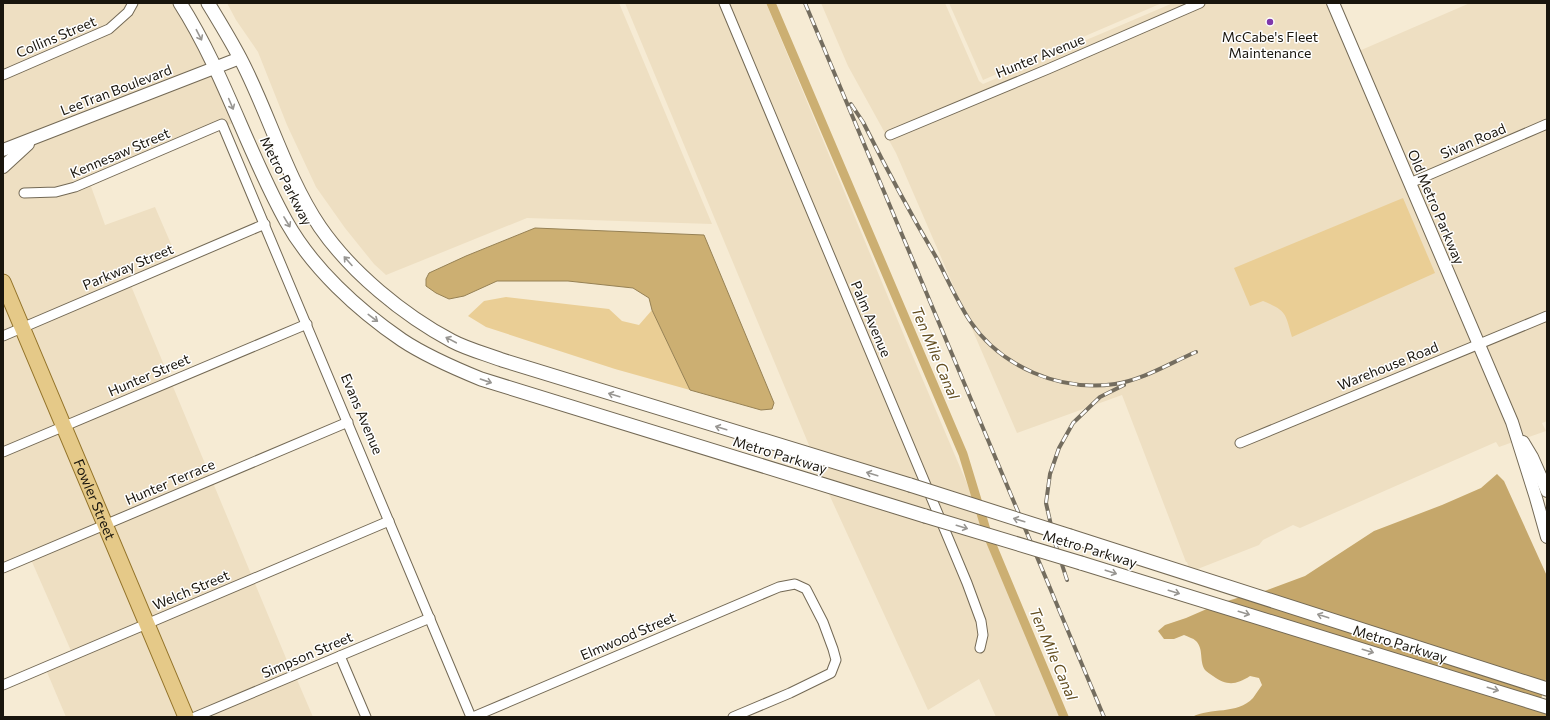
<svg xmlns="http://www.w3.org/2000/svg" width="1550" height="720" font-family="Commissioner,sans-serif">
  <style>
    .built { fill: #eedfc2 }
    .green { fill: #eace95 }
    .forest { fill: #c5a76b }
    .water { fill: #ccaf72; stroke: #968154 }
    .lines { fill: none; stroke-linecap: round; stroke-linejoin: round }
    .canal { stroke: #ccaf72; stroke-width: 9 }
    .minor-casing { stroke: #736955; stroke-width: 11 }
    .tertiary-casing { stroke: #736955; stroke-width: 14 }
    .secondary-casing { stroke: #736955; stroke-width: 15 }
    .primary-casing { stroke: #937329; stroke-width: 17 }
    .minor { stroke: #fff; stroke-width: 9 }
    .tertiary { stroke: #fff; stroke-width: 12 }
    .secondary { stroke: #fff; stroke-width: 13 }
    .primary { stroke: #e5c988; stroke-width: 15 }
    .rail-casing { stroke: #746d5f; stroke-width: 4 }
    .rail { stroke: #fff; stroke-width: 2.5; stroke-dasharray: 8; stroke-linecap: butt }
    .secondary-bridge-casing { stroke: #736955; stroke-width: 15; stroke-linecap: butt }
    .secondary-bridge { stroke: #fff; stroke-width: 13 }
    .oneway { stroke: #989692 }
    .poi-dot { fill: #7f38ab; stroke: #fff; stroke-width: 1.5 }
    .labels { text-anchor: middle; stroke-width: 3; stroke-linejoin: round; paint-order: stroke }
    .street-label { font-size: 14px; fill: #19150d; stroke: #fff }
    .poi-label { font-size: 14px; fill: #19150d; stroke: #fff }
    .water-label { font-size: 15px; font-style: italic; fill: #634e20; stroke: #fff }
  </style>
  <rect width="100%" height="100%" fill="#f6ebd4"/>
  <g class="built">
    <path d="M 3,3 L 175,3 L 205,56 L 233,123 L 89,181 L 105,225 L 155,207 L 178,260 L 129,281 L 293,675 L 295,675 L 313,717 L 191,717 L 26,326 L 3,269 Z"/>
    <path d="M 227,3 L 619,3 L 712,224 L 527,218 L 386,275 L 374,264 L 345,228 L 316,187 L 287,125 L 258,52 L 236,20 Z"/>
    <path d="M 625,3 L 766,3 L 908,345 L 974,500 L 811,450 Z"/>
    <path d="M 821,3 L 945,3 L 979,81 L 983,84 L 1173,3 L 1328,3 L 1359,51 L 1470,3 L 1547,3 L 1547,421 L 1542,423 L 1546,431 L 1526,438 L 1517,422 L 1513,442 L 1499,447 L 1496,442 L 1300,528 L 1293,525 L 1263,540 L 1259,545 L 1195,570 L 1189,568 L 1187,562 L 1186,562 L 1122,395 L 1017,433 L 896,153 L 848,66 Z"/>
    <path d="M 949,3 L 1162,3 L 983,80 Z"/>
    <path d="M 3,293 L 181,717 L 66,717 L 44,665 L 72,653 L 29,555 L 5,564 L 3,561 Z"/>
    <path d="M 816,462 L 979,512 L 986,529 L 823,480 Z"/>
    <path d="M 828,492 L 991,541 L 1028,628 L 1037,657 L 1064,717 L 996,717 L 979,679 L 928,710 Z"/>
  </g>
  <g class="green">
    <path d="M 1403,198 L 1435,273 L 1292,337 C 1285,313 1287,311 1263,301 L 1250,306 L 1234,268 Z"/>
    <path d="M 506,297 L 609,309 L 622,321 L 639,325 L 652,310 L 690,390 L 615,369 L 486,327 L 468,316 L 484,301 Z"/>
  </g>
  <g class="forest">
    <path d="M 1497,474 L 1504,481 L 1547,576 L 1547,675 L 1545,683 L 1262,592 L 1305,576 L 1374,531 L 1442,505 L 1481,488 Z"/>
    <path d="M 1244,596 L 1543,692 L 1541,699 L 1224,602 Z"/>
    <path d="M 1209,608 L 1547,712 L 1547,717 L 1192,717 C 1211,707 1237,715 1253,698 C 1256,694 1259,689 1262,685 L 1259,678 L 1250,676 C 1236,685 1227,686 1213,676 C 1210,674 1207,672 1205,670 C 1199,661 1204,649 1196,641 C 1193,638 1188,637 1184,635 L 1174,639 L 1164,639 L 1158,631 L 1165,625 L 1186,618 Z"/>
  </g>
  <path class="water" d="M 535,228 L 704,235 L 774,403 L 772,409 L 761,410 L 690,390 L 652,310 L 649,298 L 633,288 L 568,281 L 497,281 L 464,296 L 449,299 L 436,293 L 426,286 L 426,279 L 429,273 L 466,256 Z"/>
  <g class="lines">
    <path class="canal" d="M 771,3 L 963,454 L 987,533 L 1064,717"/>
    <defs>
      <g id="minor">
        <path d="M 724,3 L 967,583 L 981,621 L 983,635 L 980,648"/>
        <path d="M 3,75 L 109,29 L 128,12 L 133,3"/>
        <path d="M 890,135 L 1048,69 L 1200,3"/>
        <path d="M 1410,183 L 1547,124"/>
        <path d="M 24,193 L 56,192 L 75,187 L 222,124 L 471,717"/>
        <path d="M 3,336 L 265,224"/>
        <path d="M 1240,443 L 1547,316"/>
        <path d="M 3,452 L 307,324"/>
        <path d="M 3,568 L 348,422"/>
        <path d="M 340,656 L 366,717"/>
        <path d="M 3,685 L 389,521"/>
        <path d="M 195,717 L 430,618"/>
        <path d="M 473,717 L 779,587 L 795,584 L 806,589 L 823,622 L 833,649 L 836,660 L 831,673 L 790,693 L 733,717"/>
      </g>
      <g id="tertiary">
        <path d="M 1333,3 L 1512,422 L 1536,498 L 1547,537"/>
        <path d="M 3,150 L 240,58"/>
        <path d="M 3,167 L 28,144"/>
        <path d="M 1523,442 L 1532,457 L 1547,491"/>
      </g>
      <g id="secondary">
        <path d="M 180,3 C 224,72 247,151 286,221 C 312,268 358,310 402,340 C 426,356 454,368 481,379 L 925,516"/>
        <path d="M 208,3 C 219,21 230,39 240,58 C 269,113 285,175 320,227 C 351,272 403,315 452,341 C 467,349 486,354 502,360 L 910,485"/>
        <path d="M 1070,536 L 1547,689"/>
        <path d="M 1081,563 L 1547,707"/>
      </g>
      <g id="primary">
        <path id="s1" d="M 3,282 L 186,717"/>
      </g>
    </defs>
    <use href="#minor" class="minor-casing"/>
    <use href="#tertiary" class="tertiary-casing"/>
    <use href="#secondary" class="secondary-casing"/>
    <use href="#primary" class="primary-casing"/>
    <use href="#minor" class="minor"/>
    <use href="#tertiary" class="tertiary"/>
    <use href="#secondary" class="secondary"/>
    <use href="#primary" class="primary"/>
    <defs>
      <g id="rail">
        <path d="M 805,3 L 1104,717"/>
        <path d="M 851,104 L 863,122 C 886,168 910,213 936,257 C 947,278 957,301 970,321 C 1001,367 1060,392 1115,384 C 1143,380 1170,363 1196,352"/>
        <path d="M 1067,580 L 1055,543 L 1046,503 L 1050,474 L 1059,448 L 1073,423 L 1100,397 L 1124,385"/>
      </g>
    </defs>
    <use href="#rail" class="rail-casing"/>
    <use href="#rail" class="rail"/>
    <defs>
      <g id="secondary-bridge">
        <path d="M 910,485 L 1070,536"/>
        <path d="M 925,516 L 1081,563"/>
      </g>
    </defs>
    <use href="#secondary-bridge" class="secondary-bridge-casing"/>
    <use href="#secondary-bridge" class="secondary-bridge"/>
  </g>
  <defs><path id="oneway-shaft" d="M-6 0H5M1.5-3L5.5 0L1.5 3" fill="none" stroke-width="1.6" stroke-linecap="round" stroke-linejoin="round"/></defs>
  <g class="oneway">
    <use href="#oneway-shaft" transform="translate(199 35) rotate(63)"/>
    <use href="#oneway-shaft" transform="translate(231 104) rotate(67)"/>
    <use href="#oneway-shaft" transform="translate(287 222) rotate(59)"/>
    <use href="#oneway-shaft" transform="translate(348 261) rotate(-132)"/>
    <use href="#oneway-shaft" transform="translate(373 318) rotate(37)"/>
    <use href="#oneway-shaft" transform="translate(451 340) rotate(-152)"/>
    <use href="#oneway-shaft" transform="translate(486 381) rotate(19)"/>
    <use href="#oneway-shaft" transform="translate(614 395) rotate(-163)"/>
    <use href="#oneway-shaft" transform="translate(721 428) rotate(-163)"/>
    <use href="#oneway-shaft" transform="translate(872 474) rotate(-163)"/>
    <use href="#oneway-shaft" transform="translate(1019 520) rotate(-163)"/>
    <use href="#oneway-shaft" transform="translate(962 527) rotate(17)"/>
    <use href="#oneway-shaft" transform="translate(1111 572) rotate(18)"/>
    <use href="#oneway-shaft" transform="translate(1174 592) rotate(17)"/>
    <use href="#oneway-shaft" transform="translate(1244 613) rotate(17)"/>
    <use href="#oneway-shaft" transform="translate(1323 616) rotate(-162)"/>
    <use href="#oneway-shaft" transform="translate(1368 651) rotate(17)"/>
    <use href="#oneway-shaft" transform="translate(1493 689) rotate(17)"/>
  </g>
  <circle class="poi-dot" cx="1270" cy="22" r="4"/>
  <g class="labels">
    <g class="street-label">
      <text transform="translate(56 37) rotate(-23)" y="5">Collins Street</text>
      <text transform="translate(1040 56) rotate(-22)" y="5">Hunter Avenue</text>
      <text transform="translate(116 90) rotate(-21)" y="5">LeeTran Boulevard</text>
      <text transform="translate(1473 141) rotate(-23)" y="5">Sivan Road</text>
      <text transform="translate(120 153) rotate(-23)" y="5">Kennesaw Street</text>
      <text transform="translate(286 181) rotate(63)" y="5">Metro Parkway</text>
      <text transform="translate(1436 207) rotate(67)" y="5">Old Metro Parkway</text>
      <text transform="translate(128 267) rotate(-23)" y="5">Parkway Street</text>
      <text transform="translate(871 319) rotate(67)" y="5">Palm Avenue</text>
      <text transform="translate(1388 366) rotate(-22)" y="5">Warehouse Road</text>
      <text transform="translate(149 375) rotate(-23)" y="5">Hunter Street</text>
      <text transform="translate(362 414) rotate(67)" y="5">Evans Avenue</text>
      <text transform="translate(780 455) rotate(17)" y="5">Metro Parkway</text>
      <text transform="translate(170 482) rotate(-23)" y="5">Hunter Terrace</text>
      <text dy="5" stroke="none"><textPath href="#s1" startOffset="236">Fowler Street</textPath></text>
      <text transform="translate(1090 549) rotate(17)" y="5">Metro Parkway</text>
      <text transform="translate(191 590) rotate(-23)" y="5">Welch Street</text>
      <text transform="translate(628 636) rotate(-23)" y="5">Elmwood Street</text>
      <text transform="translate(1400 644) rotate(17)" y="5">Metro Parkway</text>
      <text transform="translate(307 655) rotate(-23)" y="5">Simpson Street</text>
    </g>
    <g class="poi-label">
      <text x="1270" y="42">McCabe's Fleet<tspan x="1270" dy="16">Maintenance</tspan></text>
    </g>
    <g class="water-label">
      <text transform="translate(935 353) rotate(67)" y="5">Ten Mile Canal</text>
      <text transform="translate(1053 654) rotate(67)" y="5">Ten Mile Canal</text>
    </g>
  </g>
  <rect width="1550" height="720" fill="none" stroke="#19150d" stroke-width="8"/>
</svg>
